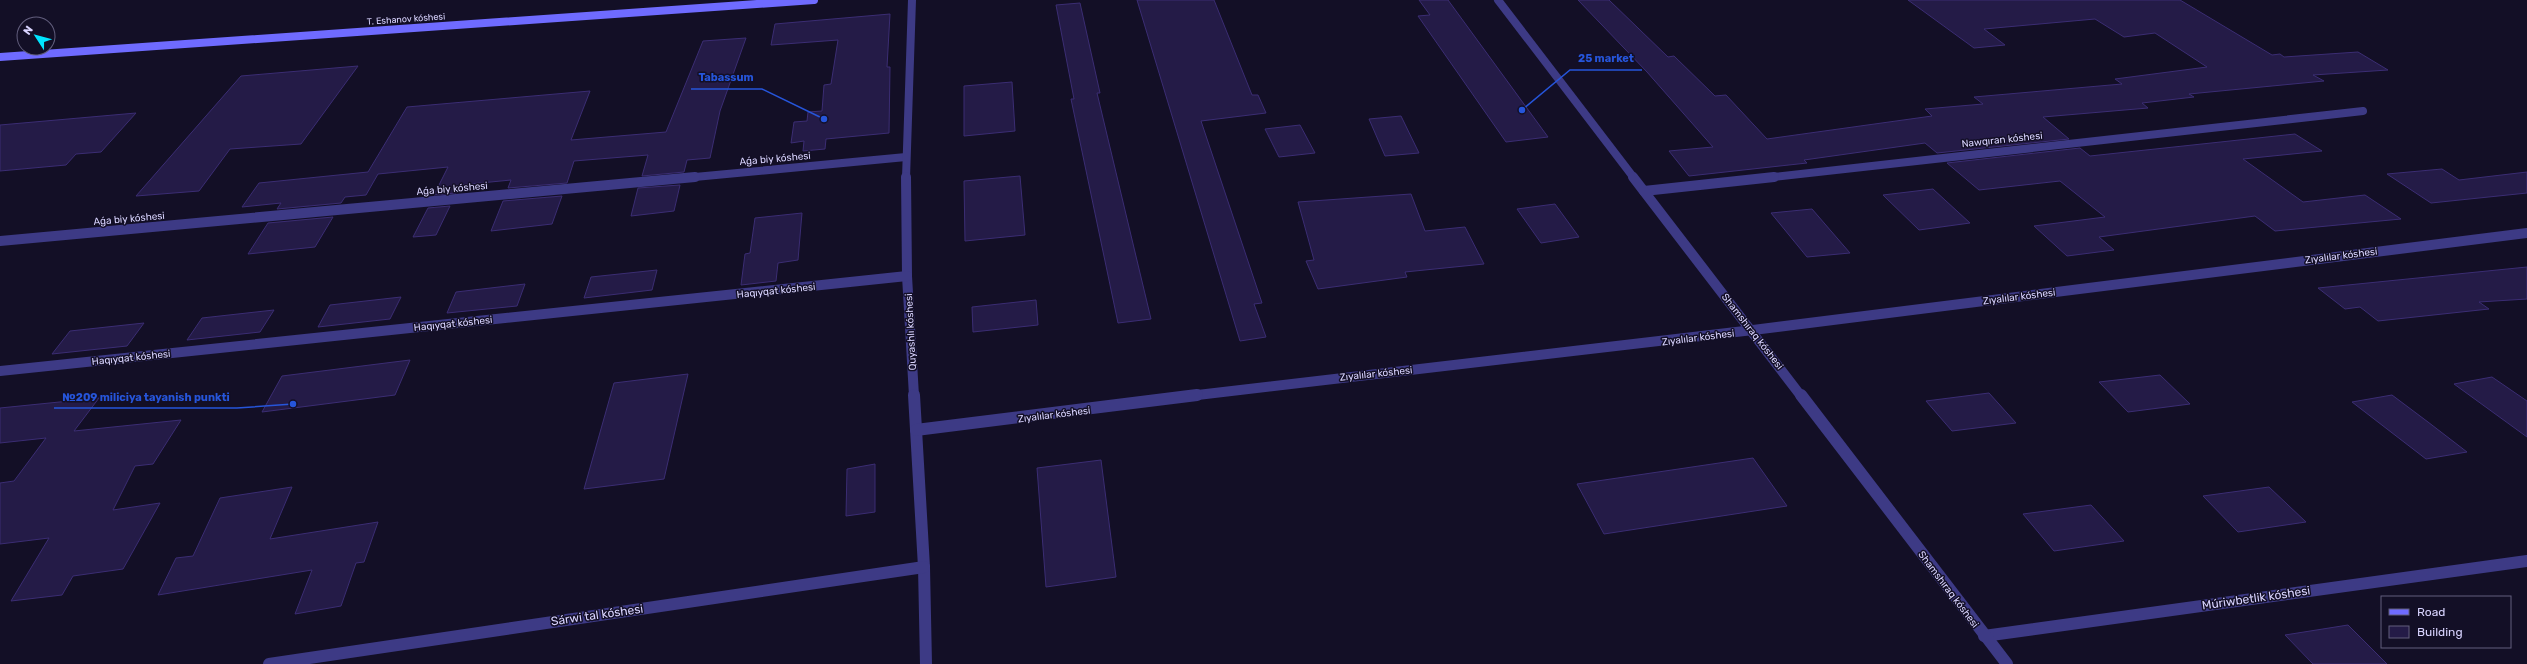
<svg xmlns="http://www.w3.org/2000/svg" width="2527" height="664" font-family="Rubik,sans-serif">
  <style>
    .building { fill: #241b47; stroke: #3b2d73 }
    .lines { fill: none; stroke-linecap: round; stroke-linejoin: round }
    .minor-far2 { stroke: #3d3a85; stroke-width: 8 }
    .minor-far1 { stroke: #3d3a85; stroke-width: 10 }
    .minor { stroke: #3d3a85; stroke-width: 12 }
    .tertiary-far2 { stroke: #3d3a85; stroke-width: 8 }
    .tertiary-far1 { stroke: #3d3a85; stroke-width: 10 }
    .tertiary { stroke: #3d3a85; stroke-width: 12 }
    .secondary { stroke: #6f6bff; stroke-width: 8 }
    .labels { text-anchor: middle; stroke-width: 3; stroke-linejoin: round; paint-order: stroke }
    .far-street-label { font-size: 9px; fill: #d9d4ff; stroke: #130f26 }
    .street-label { font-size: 10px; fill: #d9d4ff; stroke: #130f26 }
    .near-street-label { font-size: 12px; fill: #d9d4ff; stroke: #130f26 }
    .leader { fill: none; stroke: #2655da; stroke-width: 1.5 }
    .callout-dot { fill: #2655da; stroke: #130f26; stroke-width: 1.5 }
    .callout-label { font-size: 11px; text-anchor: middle; font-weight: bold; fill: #2655da; stroke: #130f26; stroke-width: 3; stroke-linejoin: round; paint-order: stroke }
  </style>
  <rect width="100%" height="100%" fill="#130f26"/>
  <g class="building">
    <path d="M 1137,0 L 1214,0 L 1252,95 L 1258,95 L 1266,113 L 1201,121 L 1262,303 L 1254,304 L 1266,337 L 1240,341 Z"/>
    <path d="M 1419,0 L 1448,0 L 1548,137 L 1506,142 L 1418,16 L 1430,15 Z"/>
    <path d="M 1578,0 L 1609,0 L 1668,57 L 1674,56 L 1715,96 L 1726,95 L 1767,139 L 1932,116 L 1925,109 L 1983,104 L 1974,97 L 2122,84 L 2115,79 L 2207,67 L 2155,33 L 2124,37 L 2095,19 L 1984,29 L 2005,45 L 1974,48 L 1908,0 L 2180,0 L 2272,55 L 2280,54 L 2284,57 L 2358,52 L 2388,70 L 2313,75 L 2324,81 L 2189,94 L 2194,97 L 2142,103 L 2148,108 L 2043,117 L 2069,139 L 1937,153 L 1925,143 L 1804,160 L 1807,163 L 1689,176 L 1669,151 L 1713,147 L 1647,72 Z"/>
    <path d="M 1080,3 L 1100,93 L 1097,93 L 1151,319 L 1118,323 L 1071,99 L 1074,99 L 1056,5 Z"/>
    <path d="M 890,14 L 887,67 L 890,67 L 889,133 L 826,139 L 825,149 L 803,151 L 804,141 L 791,143 L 794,122 L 807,121 L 808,112 L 822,111 L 824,85 L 831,84 L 838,40 L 771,45 L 775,24 Z"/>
    <path d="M 746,38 L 720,111 L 710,158 L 687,160 L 684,172 L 642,176 L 648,155 L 574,161 L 567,183 L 508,188 L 511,180 L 460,185 L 456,193 L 434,195 L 448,167 L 378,174 L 366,195 L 345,197 L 341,203 L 277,209 L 281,203 L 242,207 L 259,183 L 368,172 L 407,107 L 590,91 L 571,140 L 666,132 L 703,41 Z"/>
    <path d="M 358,66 L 301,144 L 230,149 L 199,191 L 136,196 L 241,76 Z"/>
    <path d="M 1012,82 L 1015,131 L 964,136 L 964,86 Z"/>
    <path d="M 136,113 L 101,152 L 76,154 L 66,165 L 0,171 L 0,125 Z"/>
    <path d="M 1401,116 L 1419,153 L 1385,156 L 1369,119 Z"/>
    <path d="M 1300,125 L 1315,153 L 1279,157 L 1265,129 Z"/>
    <path d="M 2295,134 L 2322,151 L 2243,159 L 2303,202 L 2365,195 L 2401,219 L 2275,231 L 2255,216 L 2099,237 L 2114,250 L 2067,256 L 2034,226 L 2105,217 L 2060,181 L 1979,190 L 1947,163 L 2080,148 L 2090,156 Z"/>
    <path d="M 2442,169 L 2459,180 L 2527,172 L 2527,193 L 2431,203 L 2387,174 Z"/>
    <path d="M 1020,176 L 1025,235 L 965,241 L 964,181 Z"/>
    <path d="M 680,185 L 674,211 L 631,216 L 638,188 Z"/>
    <path d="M 1933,189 L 1970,223 L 1919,230 L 1883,195 Z"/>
    <path d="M 1411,194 L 1425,231 L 1465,227 L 1484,264 L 1405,272 L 1407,277 L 1318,289 L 1306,261 L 1314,260 L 1298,202 Z"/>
    <path d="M 562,196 L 552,224 L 491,231 L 503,201 Z"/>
    <path d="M 1555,204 L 1579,237 L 1541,243 L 1517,209 Z"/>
    <path d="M 450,206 L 436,235 L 413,237 L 428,208 Z"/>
    <path d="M 1812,209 L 1850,253 L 1807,257 L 1771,213 Z"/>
    <path d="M 802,213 L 798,260 L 778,263 L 776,281 L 741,285 L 745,254 L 750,253 L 755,218 Z"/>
    <path d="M 333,217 L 315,247 L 248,254 L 268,223 Z"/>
    <path d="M 2527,267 L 2527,299 L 2479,302 L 2489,309 L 2378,321 L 2360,307 L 2345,309 L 2318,288 Z"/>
    <path d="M 657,270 L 652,290 L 584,298 L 591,277 Z"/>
    <path d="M 525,284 L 517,306 L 447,313 L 456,292 Z"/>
    <path d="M 401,297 L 390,319 L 318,327 L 330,305 Z"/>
    <path d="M 1036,300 L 1038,325 L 973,332 L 972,307 Z"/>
    <path d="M 274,310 L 260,332 L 187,340 L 202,318 Z"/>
    <path d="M 144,323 L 127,346 L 52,354 L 70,331 Z"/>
    <path d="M 410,360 L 395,395 L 262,412 L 282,376 Z"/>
    <path d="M 688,374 L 664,479 L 584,489 L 614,383 Z"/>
    <path d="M 2160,375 L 2190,404 L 2128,412 L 2099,382 Z"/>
    <path d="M 2492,377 L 2527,401 L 2527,437 L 2454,384 Z"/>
    <path d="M 1989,393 L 2016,423 L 1952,431 L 1926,401 Z"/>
    <path d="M 2392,395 L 2428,422 L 2467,452 L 2426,459 L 2352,402 Z"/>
    <path d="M 99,398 L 74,431 L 181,420 L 153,464 L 135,466 L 113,510 L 160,503 L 123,569 L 73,576 L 62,595 L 11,601 L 49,538 L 0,544 L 0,483 L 14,481 L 46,438 L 0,443 L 0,408 Z"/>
    <path d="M 1753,458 L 1787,506 L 1604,534 L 1577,484 Z"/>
    <path d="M 1101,460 L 1116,577 L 1046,587 L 1037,468 Z"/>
    <path d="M 875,464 L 875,512 L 846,516 L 847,469 Z"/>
    <path d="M 292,487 L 270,539 L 378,522 L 364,562 L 356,563 L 341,606 L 295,614 L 312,570 L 158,595 L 176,558 L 193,556 L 220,498 Z"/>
    <path d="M 2269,487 L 2306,522 L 2238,532 L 2203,496 Z"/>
    <path d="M 2091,505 L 2124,541 L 2054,551 L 2023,514 Z"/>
    <path d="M 2348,625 L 2387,664 L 2313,664 L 2285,635 Z"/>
  </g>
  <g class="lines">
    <g class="minor-far2">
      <path d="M 684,178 L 906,157"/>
      <path d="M 906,178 L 912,0"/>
      <path d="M 1765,178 L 2363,111"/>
    </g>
    <g class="minor-far1">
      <path d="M 906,177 L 907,276 L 914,396"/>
      <path d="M 1644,191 L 1774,177"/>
      <path d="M 0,241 L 695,177"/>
      <path d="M 0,371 L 907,276"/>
      <path d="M 1189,396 L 1753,330 L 2527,233"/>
    </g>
    <g class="minor">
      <path d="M 914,395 L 924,567 L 926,664"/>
      <path d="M 916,430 L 1197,395"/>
      <path d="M 1984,636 L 2527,561"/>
      <path d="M 269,664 L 924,567"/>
    </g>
    <path class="tertiary-far2" d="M 1498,0 L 1634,178"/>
    <path class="tertiary-far1" d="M 1633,177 L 1801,396"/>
    <path class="tertiary" d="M 1801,395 L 2007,664"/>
    <path class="secondary" d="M 0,57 L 814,0"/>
  </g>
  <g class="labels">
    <g class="far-street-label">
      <text transform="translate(406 19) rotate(-4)" y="3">T. Eshanov kóshesi</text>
    </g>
    <g class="street-label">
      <text transform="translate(2002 139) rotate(-6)" y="4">Nawqıran kóshesi</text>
      <text transform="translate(775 158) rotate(-5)" y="4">Aǵa biy kóshesi</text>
      <text transform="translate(452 188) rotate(-5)" y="4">Aǵa biy kóshesi</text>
      <text transform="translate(129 218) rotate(-5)" y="4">Aǵa biy kóshesi</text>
      <text transform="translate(2341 255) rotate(-7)" y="4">Zıyalılar kóshesi</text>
      <text transform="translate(776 290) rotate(-6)" y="4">Haqıyqat kóshesi</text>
      <text transform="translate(2019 296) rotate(-7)" y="4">Zıyalılar kóshesi</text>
      <text transform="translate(453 323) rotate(-6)" y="4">Haqıyqat kóshesi</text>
      <text transform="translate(1753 331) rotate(52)" y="4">Shamshıraq kóshesi</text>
      <text transform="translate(910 332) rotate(-93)" y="4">Quyashlı kóshesi</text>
      <text transform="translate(1698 337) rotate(-7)" y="4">Zıyalılar kóshesi</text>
      <text transform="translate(131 357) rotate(-6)" y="4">Haqıyqat kóshesi</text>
      <text transform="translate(1376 373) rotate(-6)" y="4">Zıyalılar kóshesi</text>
      <text transform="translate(1054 414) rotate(-7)" y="4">Zıyalılar kóshesi</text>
      <text transform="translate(1949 589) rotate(53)" y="4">Shamshıraq kóshesi</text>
    </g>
    <g class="near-street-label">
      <text transform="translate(2256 598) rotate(-8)" y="4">Múriwbetlik kóshesi</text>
      <text transform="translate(597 615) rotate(-8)" y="4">Sárwi tal kóshesi</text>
    </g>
  </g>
  <path class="leader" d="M1522 110L1570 70H1642M824 119L762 89H691M293 404L237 408H54"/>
  <g class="callout-dot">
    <circle cx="1522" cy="110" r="4"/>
    <circle cx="824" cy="119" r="4"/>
    <circle cx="293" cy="404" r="4"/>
  </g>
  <g class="callout-label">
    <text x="1606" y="62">25 market</text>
    <text x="726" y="81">Tabassum</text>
    <text x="146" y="401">№209 miliciya tayanish punkti</text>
  </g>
  <rect x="2381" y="596" width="130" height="52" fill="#130f26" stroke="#625e7d"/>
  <rect x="2389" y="609" width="20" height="6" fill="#6f6bff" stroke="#625e7d"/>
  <text x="2417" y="616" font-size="12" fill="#d9d4ff">Road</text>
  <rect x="2389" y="626" width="20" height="12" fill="#241b47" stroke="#625e7d"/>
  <text x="2417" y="636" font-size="12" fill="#d9d4ff">Building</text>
  <g transform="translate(36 36) rotate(306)"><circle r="19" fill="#130f26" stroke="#625e7d"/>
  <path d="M0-3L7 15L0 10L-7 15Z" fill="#00e5ff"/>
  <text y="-6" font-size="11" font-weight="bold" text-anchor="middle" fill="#d9d4ff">N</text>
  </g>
</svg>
